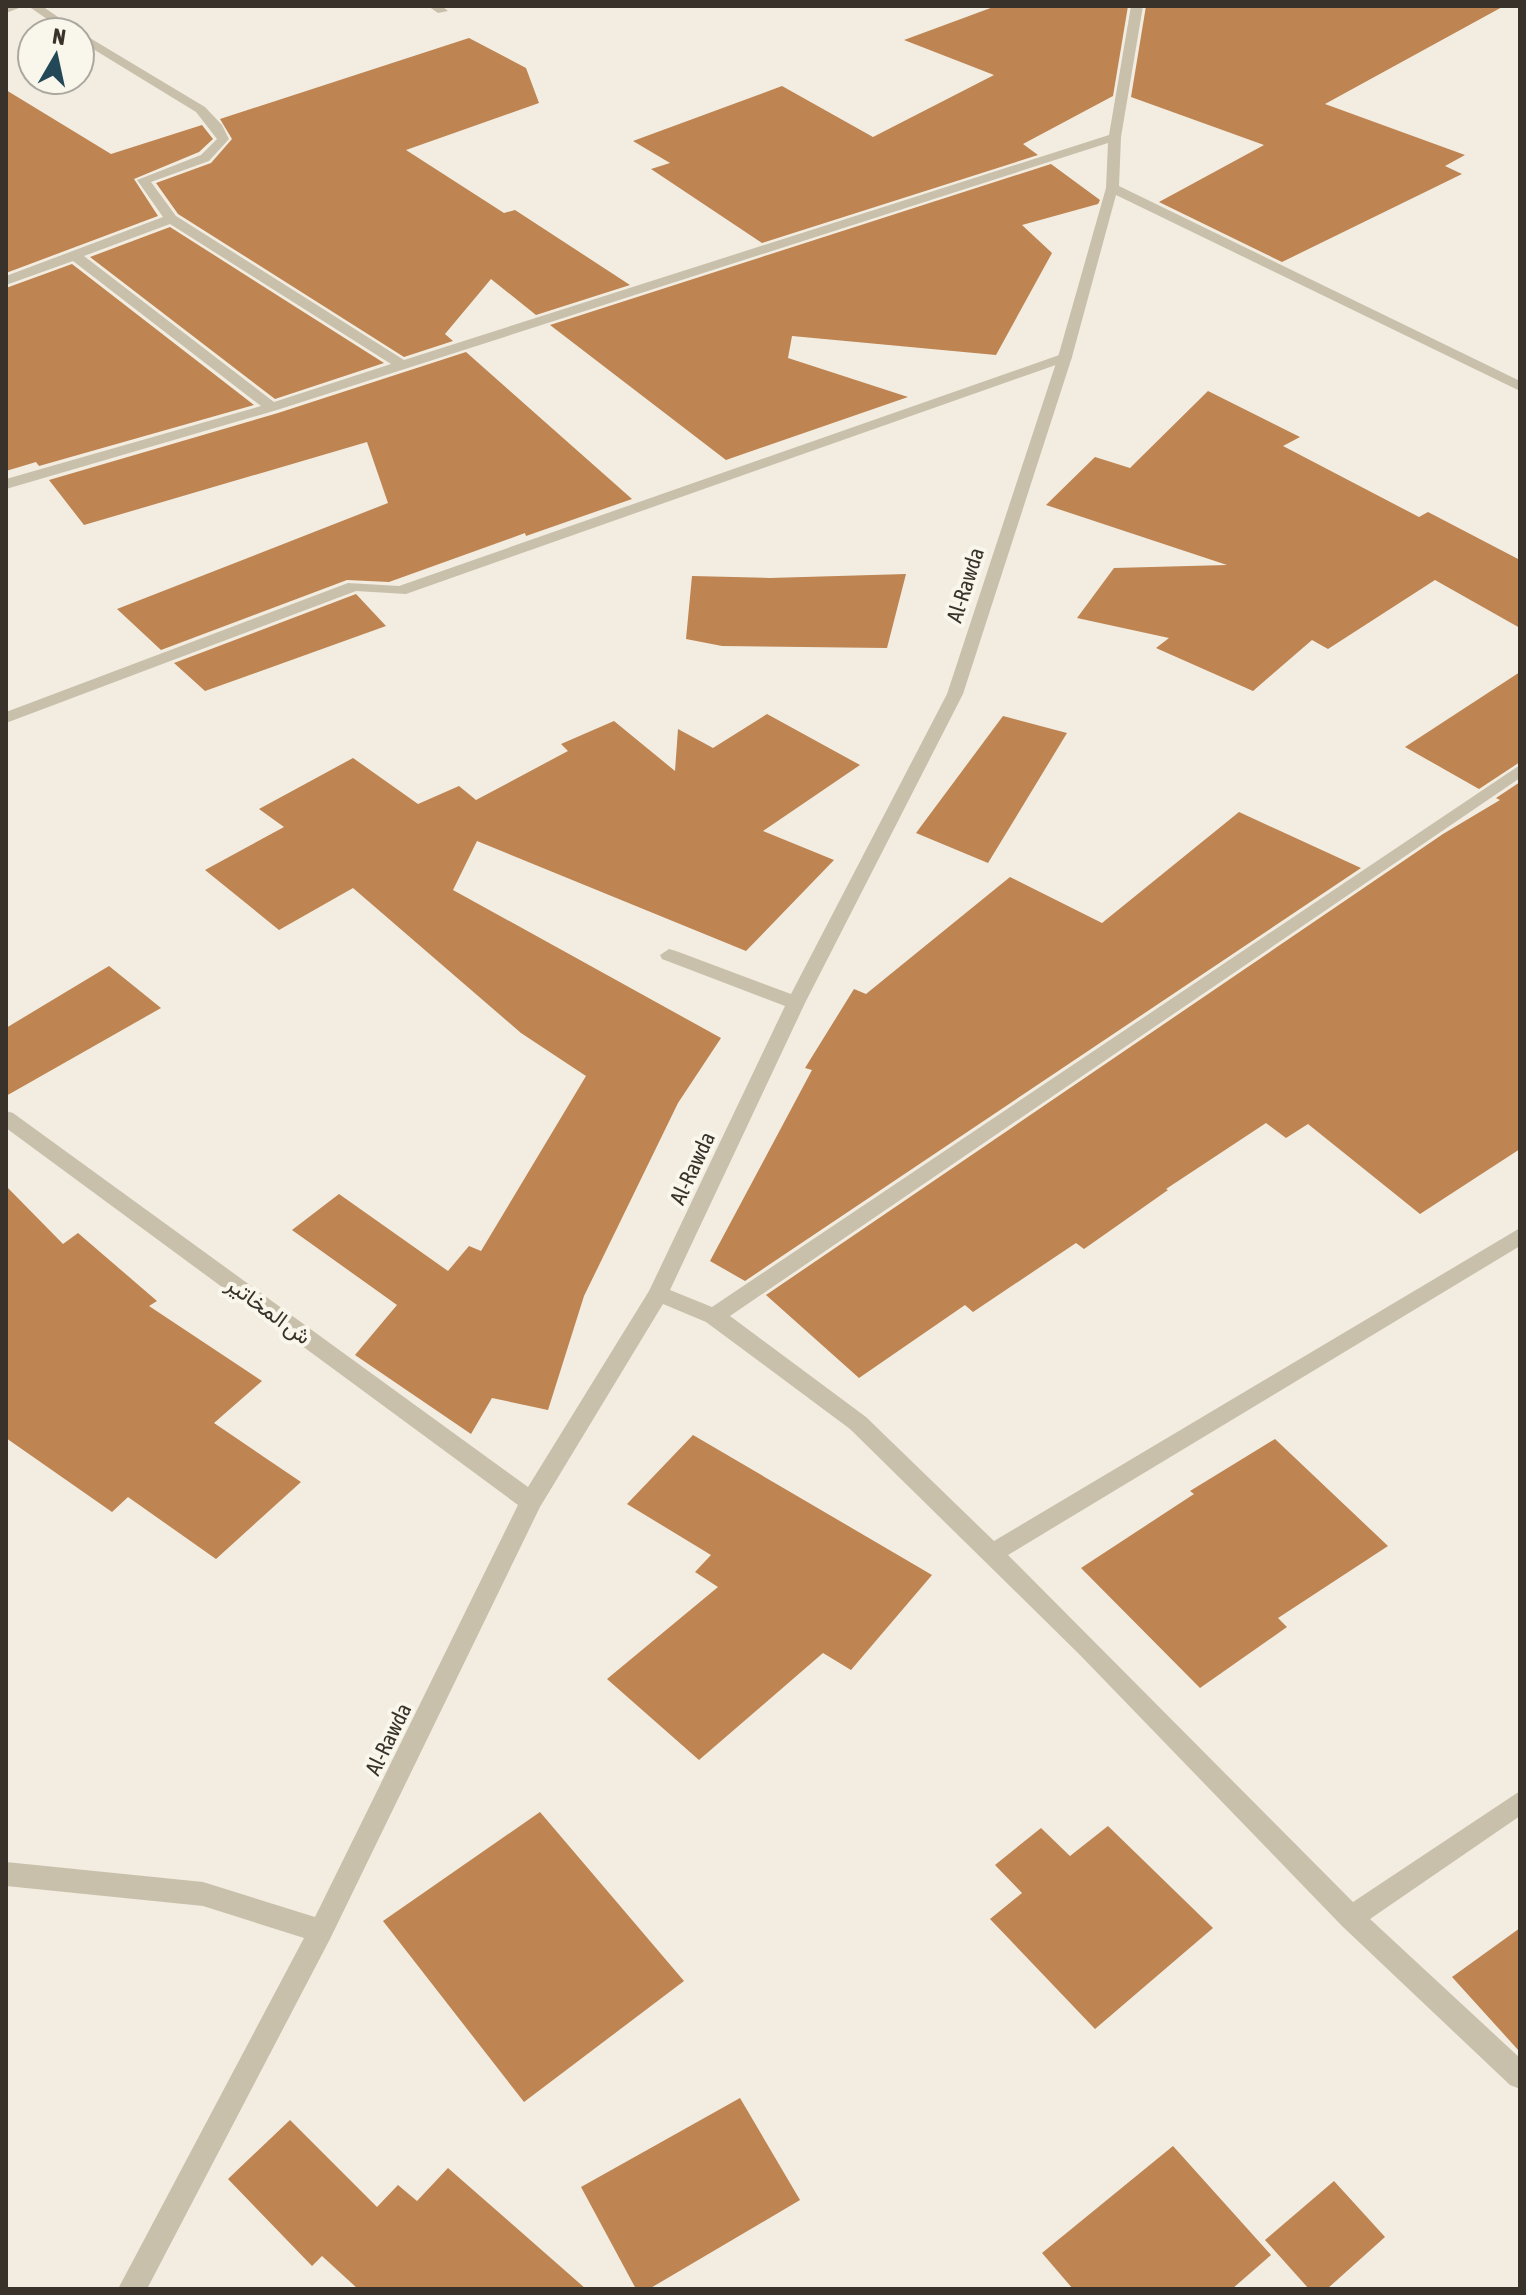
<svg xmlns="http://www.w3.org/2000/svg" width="1526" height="2295" font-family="'Asap Condensed',Vazirmatn,sans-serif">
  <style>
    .building { fill: #be8452 }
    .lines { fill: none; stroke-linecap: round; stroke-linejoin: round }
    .lane { fill: #c9c0ac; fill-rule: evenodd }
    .street { fill: #c9c0ac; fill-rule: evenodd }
    .labels { text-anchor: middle; stroke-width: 8; stroke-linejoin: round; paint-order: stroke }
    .street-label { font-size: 22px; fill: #38322b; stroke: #f9f6ec }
  </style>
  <rect width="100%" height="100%" fill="#f2ede0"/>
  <g class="building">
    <path d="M 996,6 L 1128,6 L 1113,96 L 1023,144 L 1038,155 L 762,243 L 651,169 L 670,163 L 633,141 L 782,86 L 873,137 L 994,75 L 904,40 Z"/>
    <path d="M 1146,6 L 1504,6 L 1325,104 L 1465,155 L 1445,166 L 1462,174 L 1282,262 L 1159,202 L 1264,145 L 1131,97 Z"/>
    <path d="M 469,38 L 526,68 L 539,103 L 406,150 L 504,213 L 515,210 L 630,285 L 536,315 L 491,279 L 445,334 L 453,341 L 404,357 L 178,214 L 156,183 L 211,163 L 232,139 L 220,119 Z"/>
    <path d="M 6,90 L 111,154 L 202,125 L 213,139 L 199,152 L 134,179 L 158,216 L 6,273 Z"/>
    <path d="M 1051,164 L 1100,200 L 1098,204 L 1022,225 L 1052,253 L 996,355 L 792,336 L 788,358 L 908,397 L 726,460 L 550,325 Z"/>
    <path d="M 170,227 L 384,363 L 275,399 L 90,257 Z"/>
    <path d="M 72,264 L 254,405 L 39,466 L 36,462 L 6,471 L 6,288 Z"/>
    <path d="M 466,352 L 632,499 L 526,536 L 525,533 L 389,582 L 347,580 L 161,650 L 117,609 L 388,503 L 367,442 L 84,525 L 49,480 L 278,413 Z"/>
    <path d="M 1208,391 L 1300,437 L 1283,446 L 1419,517 L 1428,512 L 1520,560 L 1520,628 L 1435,580 L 1328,649 L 1312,640 L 1253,691 L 1156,648 L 1169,638 L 1077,618 L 1114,568 L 1227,565 L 1046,505 L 1095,457 L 1130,468 Z"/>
    <path d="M 906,574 L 887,648 L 722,646 L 686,639 L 692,576 L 770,578 Z"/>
    <path d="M 356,594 L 386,626 L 205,691 L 174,663 Z"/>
    <path d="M 1520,672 L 1520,762 L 1479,789 L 1405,747 Z"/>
    <path d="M 767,714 L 860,765 L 763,831 L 834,860 L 746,951 L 477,841 L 453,890 L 721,1038 L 678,1103 L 584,1296 L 548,1410 L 492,1398 L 471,1434 L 355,1355 L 397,1305 L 292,1230 L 339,1194 L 448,1271 L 469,1246 L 481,1251 L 586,1076 L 521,1033 L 353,888 L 279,930 L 205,870 L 284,827 L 259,809 L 353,758 L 418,804 L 459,786 L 476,800 L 568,751 L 561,744 L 614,721 L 675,771 L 678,729 L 713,748 Z"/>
    <path d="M 1003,716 L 1067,733 L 988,863 L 916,833 Z"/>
    <path d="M 1520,782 L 1520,1149 L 1420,1214 L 1308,1124 L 1286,1138 L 1266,1123 L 1166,1189 L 1168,1190 L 1084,1249 L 1076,1243 L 973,1312 L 965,1305 L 859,1378 L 766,1295 L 1443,834 L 1500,800 L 1496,798 Z"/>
    <path d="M 1239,812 L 1361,868 L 745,1281 L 710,1261 L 812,1070 L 805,1068 L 854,989 L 866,994 L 1010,877 L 1102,923 Z"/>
    <path d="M 109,966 L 161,1008 L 6,1096 L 6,1028 Z"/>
    <path d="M 6,1186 L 63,1244 L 78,1233 L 157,1301 L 149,1306 L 262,1381 L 214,1423 L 301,1482 L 216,1559 L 128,1497 L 112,1512 L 6,1438 Z"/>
    <path d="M 693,1435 L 932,1575 L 851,1670 L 823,1653 L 699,1760 L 607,1679 L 718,1587 L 695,1572 L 711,1555 L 627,1504 Z"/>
    <path d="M 1275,1439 L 1388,1546 L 1278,1618 L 1287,1627 L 1200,1688 L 1081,1568 L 1194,1494 L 1190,1491 Z"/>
    <path d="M 540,1812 L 684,1981 L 524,2102 L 383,1921 Z"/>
    <path d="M 1108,1826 L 1213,1928 L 1095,2029 L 990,1919 L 1022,1893 L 995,1865 L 1041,1828 L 1070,1856 Z"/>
    <path d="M 1520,1928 L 1520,2052 L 1452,1977 Z"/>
    <path d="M 740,2098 L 800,2200 L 649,2289 L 636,2289 L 581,2187 Z"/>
    <path d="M 290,2120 L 377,2207 L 398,2185 L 417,2201 L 448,2168 L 586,2289 L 358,2289 L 322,2256 L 312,2266 L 228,2179 Z"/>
    <path d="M 1173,2146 L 1271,2255 L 1232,2289 L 1073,2289 L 1042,2253 Z"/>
    <path d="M 1334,2181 L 1385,2237 L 1327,2289 L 1309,2289 L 1265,2240 Z"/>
  </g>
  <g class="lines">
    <path class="lane" d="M 1065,353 L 1072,357 L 1070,360 L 406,594 L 356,591 L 6,723 L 6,712 L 348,583 L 399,586 Z"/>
    <g class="street">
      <path d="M 6,6 L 24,6 L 6,13 Z"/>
      <path d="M 28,6 L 42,6 L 80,32 L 66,32 Z"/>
      <path d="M 428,6 L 442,6 L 448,11 L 438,13 Z"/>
      <path d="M 1131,6 L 1143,6 L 1121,137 L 1119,186 L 1520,381 L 1520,391 L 1116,195 L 1072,357 L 963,694 L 805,1003 L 670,1290 L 712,1307 L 1520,765 L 1520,778 L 730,1316 L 866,1417 L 994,1541 L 1520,1228 L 1520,1246 L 1008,1555 L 1353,1902 L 1520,1791 L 1520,1816 L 1370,1919 L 1520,2058 L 1520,2089 L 1510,2085 L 1342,1926 L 1080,1655 L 850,1429 L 706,1322 L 663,1304 L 540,1507 L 330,1939 L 147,2289 L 118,2289 L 304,1938 L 203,1906 L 6,1886 L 6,1862 L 203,1882 L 315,1917 L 518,1505 L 6,1128 L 6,1111 L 13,1113 L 528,1487 L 649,1291 L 785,1006 L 662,959 L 660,955 L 669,949 L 676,951 L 791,994 L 947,694 L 1058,357 L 1106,188 L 1108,143 L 277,410 L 6,489 L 6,479 L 261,406 L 73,261 L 6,285 L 6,276 L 163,217 L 137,180 L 201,155 L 217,139 L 196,112 L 80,41 L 80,32 L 205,107 L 222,125 L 229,139 L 209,161 L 151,182 L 176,216 L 404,360 L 1109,135 ZM 170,224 L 391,364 L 274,402 L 84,256 Z"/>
    </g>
  </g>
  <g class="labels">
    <g class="street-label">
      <text transform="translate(965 585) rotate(-72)" y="8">Al-Rawda</text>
      <text transform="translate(692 1168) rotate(-65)" y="8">Al-Rawda</text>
      <text transform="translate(269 1310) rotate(36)" y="8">ش المخاتير</text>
      <text transform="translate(388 1739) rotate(-64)" y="8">Al-Rawda</text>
    </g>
  </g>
  <rect width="1526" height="2295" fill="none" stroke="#38322b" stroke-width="16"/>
  <g transform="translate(56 56) rotate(9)"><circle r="38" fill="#f9f6ec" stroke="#aca89f" stroke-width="2"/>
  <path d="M0-6L14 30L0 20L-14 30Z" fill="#234857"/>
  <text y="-12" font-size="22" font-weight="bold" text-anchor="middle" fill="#38322b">N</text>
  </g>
</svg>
